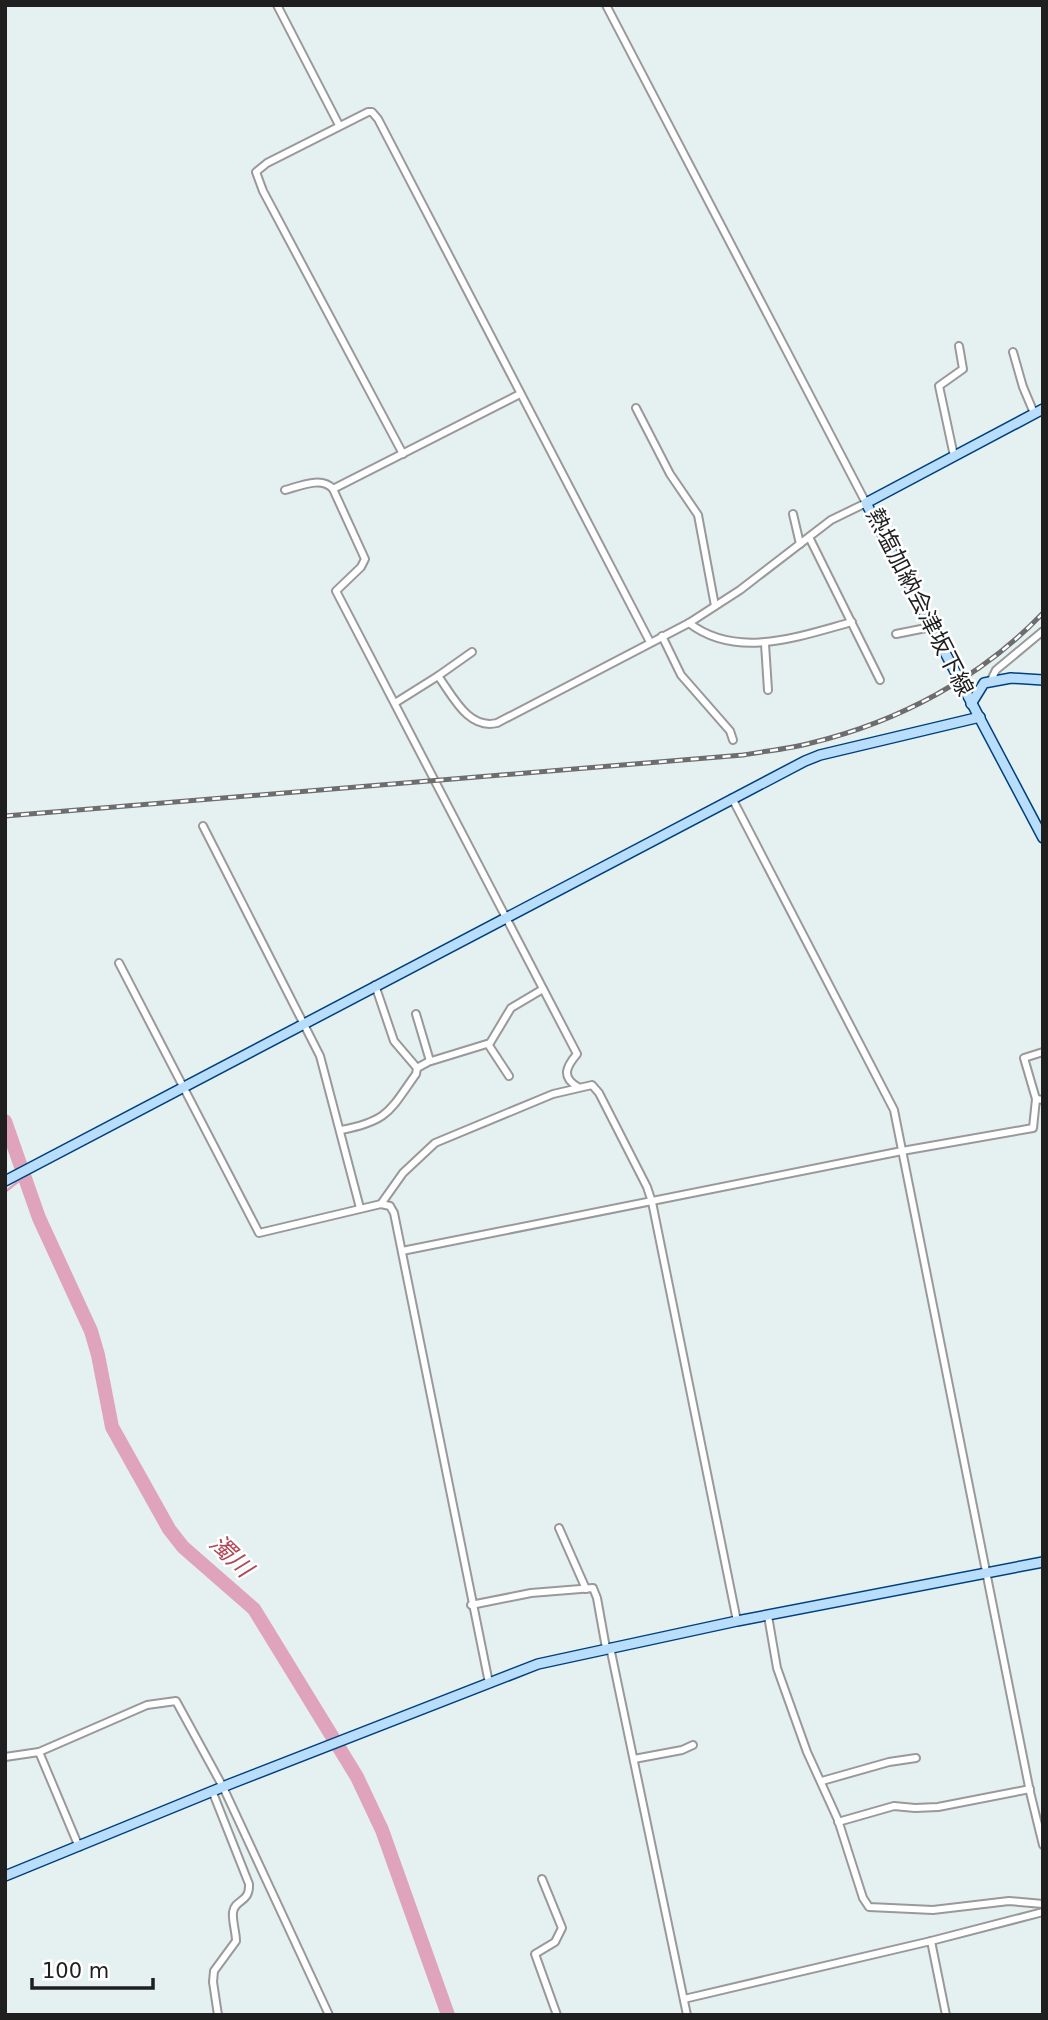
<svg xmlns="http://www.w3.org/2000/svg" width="1048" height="2020" font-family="'DejaVu Sans','Noto Sans JP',sans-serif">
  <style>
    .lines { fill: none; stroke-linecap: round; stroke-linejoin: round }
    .stream { stroke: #dfa4bc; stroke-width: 2.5 }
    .river { stroke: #dfa4bc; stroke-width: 14 }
    .street-casing { stroke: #999; stroke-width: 10 }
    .secondary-casing { stroke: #01407b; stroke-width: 12 }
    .street { stroke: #fff; stroke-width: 6 }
    .secondary { stroke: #b8defb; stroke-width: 9 }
    .rail-casing { stroke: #6d6d6d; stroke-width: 5 }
    .rail { stroke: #fff; stroke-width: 2.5; stroke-dasharray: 8; stroke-linecap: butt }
    .labels { text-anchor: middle; stroke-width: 5; stroke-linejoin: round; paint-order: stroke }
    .street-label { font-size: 23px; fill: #1f1f1f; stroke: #fff }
    .water-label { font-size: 24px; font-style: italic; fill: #b24855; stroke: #fff }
  </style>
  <rect width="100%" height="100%" fill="#e5f0f0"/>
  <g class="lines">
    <path class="stream" d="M 5,1192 L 24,1177"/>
    <path class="river" d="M 5,1121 L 39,1218 L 91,1331 L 98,1355 L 112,1427 L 169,1529 L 183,1547 L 254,1609 L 357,1777 L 382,1830 L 448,2015"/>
    <defs>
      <g id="street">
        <path d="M 277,5 L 339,125"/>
        <path d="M 1013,352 L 1023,387 L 1034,413"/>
        <path d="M 636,408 L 670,474 L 698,515 L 715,606"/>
        <path d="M 403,454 L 263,191 L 256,172 L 267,163 L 368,112 L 372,112 L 378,119 L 650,642"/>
        <path d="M 954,456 L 939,386 L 963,369 L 959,346"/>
        <path d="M 333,489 L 520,394"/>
        <path d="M 285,490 C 300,486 322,476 333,489 L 365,559 L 361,567 L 336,591 L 577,1054 C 566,1067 561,1077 578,1087"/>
        <path d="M 793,514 L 800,544"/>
        <path d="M 809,537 L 880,680"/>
        <path d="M 689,623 C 737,660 800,636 852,622"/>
        <path d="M 896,634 L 931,627"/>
        <path d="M 662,636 L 681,675 L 730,731 L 733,740"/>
        <path d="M 765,644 L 768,690"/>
        <path d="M 438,676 L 472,652"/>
        <path d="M 991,680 L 996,670 L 1043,631"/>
        <path d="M 395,703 L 438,676 C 453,696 468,730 497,723 L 689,623 L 740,590 L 831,520 L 866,503 L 606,5"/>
        <path d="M 732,798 L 894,1110 L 1030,1792 L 1043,1845"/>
        <path d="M 203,826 L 320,1056 L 360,1208"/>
        <path d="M 119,963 L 259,1233 L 381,1204 L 390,1206 L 394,1213 L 489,1683"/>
        <path d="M 416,1014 L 430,1061"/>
        <path d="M 488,1044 L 509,1076"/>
        <path d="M 417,1068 L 428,1062 L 490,1043 L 511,1008 L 543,989"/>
        <path d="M 1036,1099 L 1024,1058 L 1043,1052"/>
        <path d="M 341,1130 C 389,1121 390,1110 416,1074 L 417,1068 L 394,1041 L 375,985"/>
        <path d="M 381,1204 L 403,1173 L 435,1143 L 553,1094 L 592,1085 L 599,1093 L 647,1187 L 652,1202 L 737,1621"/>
        <path d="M 402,1251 L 902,1151 L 1033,1128 L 1036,1099 L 1043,1100"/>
        <path d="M 559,1528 L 586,1589"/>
        <path d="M 471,1605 L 531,1593 L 593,1588 L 597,1598 L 606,1648"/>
        <path d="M 768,1616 L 777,1668 L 807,1752 L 838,1820 L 863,1898 L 869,1907 L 933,1910 L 1009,1901 L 1043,1904"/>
        <path d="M 610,1647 L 687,2015"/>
        <path d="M 39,1752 L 79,1847"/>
        <path d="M 5,1757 L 39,1752 L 147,1705 L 176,1701 L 223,1787 L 329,2015"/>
        <path d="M 634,1759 L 682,1750 L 693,1745"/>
        <path d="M 822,1781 L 889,1762 L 916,1758"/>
        <path d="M 213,1793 L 249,1884 C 250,1903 235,1899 233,1912 C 232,1921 236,1932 236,1941 L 214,1971 L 213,1982 L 218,2015"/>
        <path d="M 838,1822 L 894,1806 L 915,1808 L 938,1807 L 1030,1789"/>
        <path d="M 542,1879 L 562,1928 L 555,1942 L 535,1954 L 557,2015"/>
        <path d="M 931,1941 L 946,2015"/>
        <path d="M 684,1999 L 931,1941 L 1043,1912"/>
      </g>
      <g id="secondary">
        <path d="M 1043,409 L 866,503 L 1043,838"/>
        <path d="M 971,704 L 984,683 L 1011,678 L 1043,680"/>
        <path d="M 5,1181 L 805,761 L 820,755 L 980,717"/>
        <path d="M 5,1876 L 230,1784 L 538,1664 L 737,1621 L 1043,1562"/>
      </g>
    </defs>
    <use href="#street" class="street-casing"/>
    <use href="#secondary" class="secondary-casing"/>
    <use href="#street" class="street"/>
    <use href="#secondary" class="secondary"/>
    <defs>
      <path id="rail" d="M 5,816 L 743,755 C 765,751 789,749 811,743 C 898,722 981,678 1043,613"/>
    </defs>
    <use href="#rail" class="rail-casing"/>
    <use href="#rail" class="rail"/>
  </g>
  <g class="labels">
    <g class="street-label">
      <text transform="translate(920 602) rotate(63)" y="8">熱塩加納会津坂下線</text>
    </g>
    <g class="water-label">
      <text transform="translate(231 1556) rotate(44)" y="8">濁川</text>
    </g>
  </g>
  <rect width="1048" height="2020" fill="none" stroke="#1f1f1f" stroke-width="14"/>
  <path d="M32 1978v10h121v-10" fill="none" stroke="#1f1f1f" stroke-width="3.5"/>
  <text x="42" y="1978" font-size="21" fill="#1f1f1f" stroke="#ffffff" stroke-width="5" paint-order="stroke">100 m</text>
</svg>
